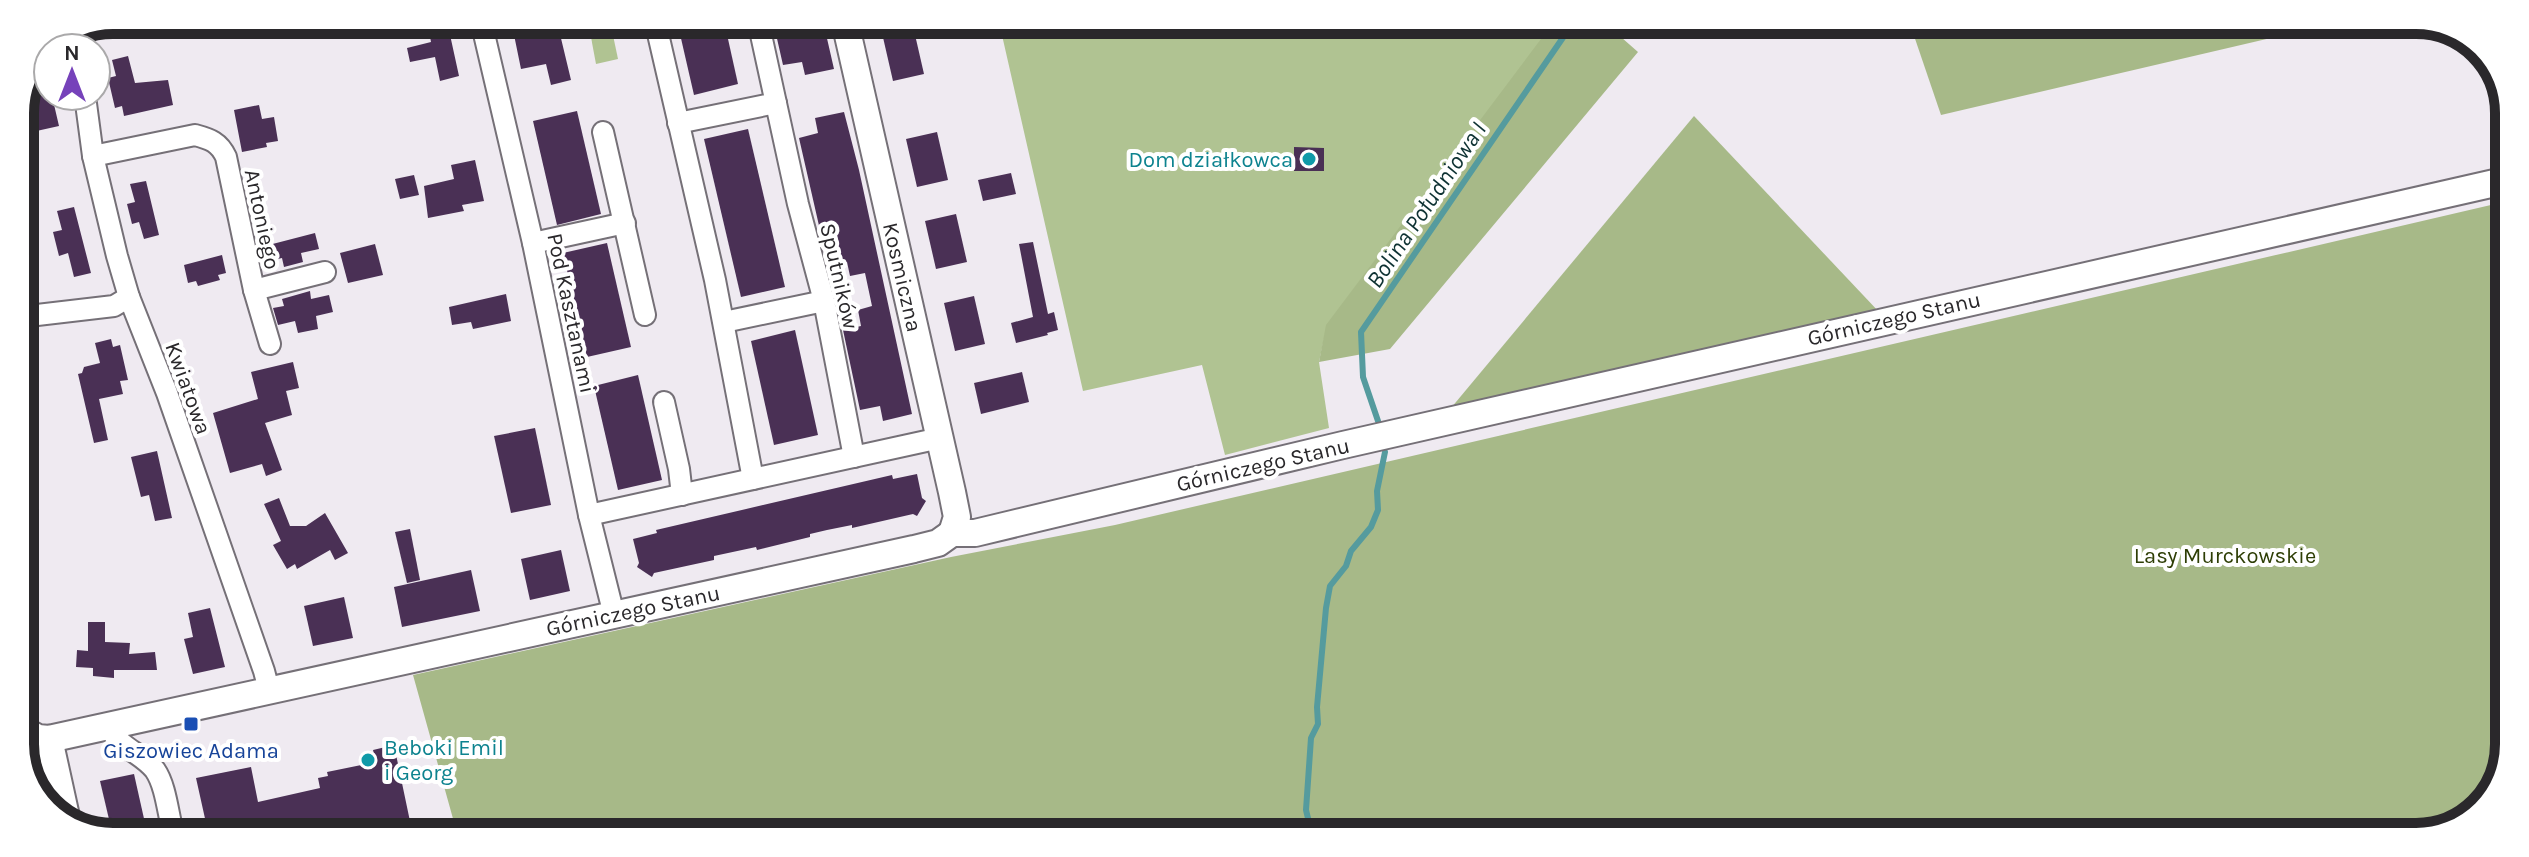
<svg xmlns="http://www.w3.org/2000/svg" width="2529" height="857" font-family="Karla,sans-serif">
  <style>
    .green { fill: #b0c392 }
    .forest { fill: #a7b988 }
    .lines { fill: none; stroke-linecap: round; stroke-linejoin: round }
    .stream { stroke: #559b9e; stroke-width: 6 }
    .building { fill: #4a3055 }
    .minor-casing { stroke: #757077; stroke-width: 24 }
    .tertiary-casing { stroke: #757077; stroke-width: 30 }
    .minor { stroke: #fff; stroke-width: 20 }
    .tertiary { stroke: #fff; stroke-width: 26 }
    .culture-dot { fill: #0f9aa8; stroke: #fff; stroke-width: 3 }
    .transit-dot { fill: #1a4fb4; stroke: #fff; stroke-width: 3 }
    .labels { text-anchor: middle; stroke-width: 8; stroke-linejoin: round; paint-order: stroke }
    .culture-label { font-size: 22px; fill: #0d838f; stroke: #fff; text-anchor: end }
    .street-label { font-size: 22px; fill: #2a282b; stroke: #fff }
    .park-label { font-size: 22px; fill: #2e3e05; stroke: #fff }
    .transit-label { font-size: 22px; fill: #164399; stroke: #fff }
    .water-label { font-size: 24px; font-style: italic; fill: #0e3233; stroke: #fff }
    .rim { fill: none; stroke: #2a282b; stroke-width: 10 }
  </style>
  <rect width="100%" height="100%" fill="#efeaf1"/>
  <g class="green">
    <path d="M 588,21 L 610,21 L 618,59 L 596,64 Z"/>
    <path d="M 999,22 L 1550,23 L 1551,27 L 1327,325 L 1319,362 L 1329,428 L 1225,455 L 1202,365 L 1083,391 Z"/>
  </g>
  <g class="forest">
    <path d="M 1550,23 L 1605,23 L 1638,52 L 1390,349 L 1319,362 L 1326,325 L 1550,27 Z"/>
    <path d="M 1910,24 L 2327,25 L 1941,115 Z"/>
    <path d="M 1694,116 L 1880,313 L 1451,408 Z"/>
    <path d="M 2508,201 L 2504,774 L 2472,818 L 2417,837 L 457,833 L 413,675 L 951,557 L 1115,525 Z"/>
  </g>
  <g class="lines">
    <g class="stream">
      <path d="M 1378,421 L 1363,377 L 1361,332 L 1573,23"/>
      <path d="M 1312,835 L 1306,810 L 1311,738 L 1318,724 L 1317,707 L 1326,608 L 1330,586 L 1346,566 L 1351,551 L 1371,527 L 1378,510 L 1377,491 L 1385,452"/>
    </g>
  </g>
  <g class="building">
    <path d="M 427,21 L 447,21 L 459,76 L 440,81 L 435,57 L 410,62 L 407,48 L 431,42 Z"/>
    <path d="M 530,21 L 542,21 L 544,32 L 559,30 L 571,80 L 551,85 L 546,64 L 521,69 L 512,25 Z"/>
    <path d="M 677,21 L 724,21 L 738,84 L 694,95 Z"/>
    <path d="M 773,21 L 823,21 L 834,69 L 805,75 L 802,62 L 783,65 Z"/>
    <path d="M 913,26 L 924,74 L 893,81 L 882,33 Z"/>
    <path d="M 128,56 L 135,83 L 168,80 L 173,105 L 124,116 L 122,106 L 115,108 L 108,78 L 116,76 L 112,60 Z"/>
    <path d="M 48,94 L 48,96 L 52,96 L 59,126 L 23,134 L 20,107 L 24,100 Z"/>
    <path d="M 259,105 L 262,119 L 274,117 L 278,141 L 266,143 L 267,147 L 242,152 L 234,110 Z"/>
    <path d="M 577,111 L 601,214 L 557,225 L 533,121 Z"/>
    <path d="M 844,112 L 859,170 L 912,414 L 883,421 L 880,406 L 860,410 L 843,330 L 861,326 L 858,310 L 872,306 L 865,273 L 850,276 L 847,262 L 828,265 L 799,138 L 818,133 L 815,118 Z"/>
    <path d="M 748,129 L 785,287 L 741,297 L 704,139 Z"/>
    <path d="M 937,132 L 948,180 L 917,187 L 906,139 Z"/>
    <path d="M 1294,147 L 1324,148 L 1324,171 L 1294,171 Z"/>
    <path d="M 475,160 L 484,201 L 462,205 L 464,211 L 428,218 L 424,186 L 454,179 L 451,165 Z"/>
    <path d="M 1011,173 L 1016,194 L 983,201 L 978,180 Z"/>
    <path d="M 414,175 L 419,195 L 400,199 L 395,179 Z"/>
    <path d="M 146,181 L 159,235 L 144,239 L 139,222 L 132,224 L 127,204 L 135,202 L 130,184 Z"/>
    <path d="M 74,207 L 91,273 L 74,277 L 68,253 L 59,256 L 53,232 L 62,230 L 57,211 Z"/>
    <path d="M 956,214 L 967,262 L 936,269 L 925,221 Z"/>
    <path d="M 315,233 L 319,249 L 301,253 L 303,262 L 284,267 L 282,258 L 265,262 L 261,247 Z"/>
    <path d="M 1033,242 L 1048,314 L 1054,312 L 1058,330 L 1047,333 L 1048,335 L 1016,343 L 1011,323 L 1033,317 L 1019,244 Z"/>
    <path d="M 607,243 L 631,347 L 587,357 L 563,253 Z"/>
    <path d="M 375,244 L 383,275 L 348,283 L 340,253 Z"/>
    <path d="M 222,255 L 226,273 L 218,275 L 220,280 L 198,286 L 196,281 L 188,283 L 184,265 Z"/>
    <path d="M 310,291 L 311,299 L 329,295 L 333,312 L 316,316 L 318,329 L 298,333 L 295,321 L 278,325 L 273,308 L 284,306 L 282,299 Z"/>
    <path d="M 506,294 L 511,321 L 473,329 L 471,322 L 452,325 L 449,307 Z"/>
    <path d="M 974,296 L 985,344 L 955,351 L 944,303 Z"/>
    <path d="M 30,329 L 37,369 L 20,372 L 20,330 Z"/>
    <path d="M 795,330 L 818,435 L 774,445 L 751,341 Z"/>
    <path d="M 111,339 L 113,347 L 120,345 L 128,380 L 120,381 L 123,394 L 99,399 L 108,440 L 94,443 L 78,374 L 82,373 L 84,367 L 100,363 L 95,343 Z"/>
    <path d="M 293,362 L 299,388 L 286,391 L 292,415 L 265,423 L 282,470 L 266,476 L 262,464 L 230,473 L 213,413 L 258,399 L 251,372 Z"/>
    <path d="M 1022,372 L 1029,402 L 981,414 L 974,383 Z"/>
    <path d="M 638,375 L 662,480 L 618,490 L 594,386 Z"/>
    <path d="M 535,428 L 551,505 L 511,513 L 494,436 Z"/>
    <path d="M 157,451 L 172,518 L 155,521 L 149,495 L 141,497 L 131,457 Z"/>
    <path d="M 917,474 L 922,498 L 926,501 L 917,516 L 913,514 L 852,528 L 852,525 L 827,530 L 810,534 L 810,537 L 757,550 L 756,547 L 714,556 L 714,560 L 654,573 L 652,577 L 637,567 L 639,563 L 633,539 L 657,533 L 656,530 L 892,475 L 893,479 Z"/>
    <path d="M 279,498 L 290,526 L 306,526 L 325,513 L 348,553 L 335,560 L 330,550 L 297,569 L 295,564 L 287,569 L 273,545 L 281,541 L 264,504 Z"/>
    <path d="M 410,529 L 420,580 L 407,583 L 395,532 Z"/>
    <path d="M 561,550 L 570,591 L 530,600 L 521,559 Z"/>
    <path d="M 471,570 L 480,611 L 402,627 L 394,587 Z"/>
    <path d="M 344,597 L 353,638 L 313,646 L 304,606 Z"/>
    <path d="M 210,608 L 225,667 L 193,674 L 184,639 L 193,637 L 188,613 Z"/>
    <path d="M 88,622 L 105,622 L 105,642 L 130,643 L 129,654 L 155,652 L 157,670 L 114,670 L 114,678 L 93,676 L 93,668 L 76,667 L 77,650 L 88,651 Z"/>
    <path d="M 394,745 L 411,826 L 379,833 L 208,832 L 196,778 L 251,767 L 258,802 L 320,788 L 318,778 L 328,776 L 327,772 L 376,762 L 373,750 Z"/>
    <path d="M 134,774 L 147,832 L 112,832 L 100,781 Z"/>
  </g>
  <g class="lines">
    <defs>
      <g id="minor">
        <path d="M 481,21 L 533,243 L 589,515 L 614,615"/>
        <path d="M 655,21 L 715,280 L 753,479"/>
        <path d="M 758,21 L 798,204 L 824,301 L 854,457"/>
        <path d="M 76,35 L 78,48"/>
        <path d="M 85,96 L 93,156 L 117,256 L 129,297 L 167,393 L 264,671 L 269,690"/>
        <path d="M 678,123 L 776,103"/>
        <path d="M 603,132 L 645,315"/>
        <path d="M 93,156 L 195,135 C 210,139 219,142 226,157 L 254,290 L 270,344"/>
        <path d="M 533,243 L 625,223"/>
        <path d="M 254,290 L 325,272"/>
        <path d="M 20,317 L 114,306 L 129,297"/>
        <path d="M 724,322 L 824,301"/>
        <path d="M 664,402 L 679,469 L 682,495"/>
        <path d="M 589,515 L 940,438"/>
        <path d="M 109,726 C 117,747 142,753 155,770 C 166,786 168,814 173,832"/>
      </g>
      <g id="tertiary">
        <path d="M 845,22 L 952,492 L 957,517 L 952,533"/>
        <path d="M 20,728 L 38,738 L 49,739 L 914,549 L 938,543 L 952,533 L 975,533 L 1343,445 L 2508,180"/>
        <path d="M 49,739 L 67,821"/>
      </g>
    </defs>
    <use href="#minor" class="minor-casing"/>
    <use href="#tertiary" class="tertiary-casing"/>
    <use href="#minor" class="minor"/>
    <use href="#tertiary" class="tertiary"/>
  </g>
  <g class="culture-dot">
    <circle cx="1309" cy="159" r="8"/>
    <circle cx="368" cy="760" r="8"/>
  </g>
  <rect class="transit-dot" x="183" y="716" width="16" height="16" rx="4"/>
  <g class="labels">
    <g class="culture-label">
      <text x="1293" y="167">Dom działkowca</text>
      <text x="384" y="755" text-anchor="start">Beboki Emil<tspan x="384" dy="25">i Georg</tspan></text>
    </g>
    <g class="street-label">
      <text transform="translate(263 219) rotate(78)" y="8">Antoniego</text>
      <text transform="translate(840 276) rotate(77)" y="8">Sputników</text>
      <text transform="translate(903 277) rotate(77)" y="8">Kosmiczna</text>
      <text transform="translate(572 313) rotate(78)" y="8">Pod Kasztanami</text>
      <text transform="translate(1894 318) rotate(-13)" y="8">Górniczego Stanu</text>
      <text transform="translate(189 388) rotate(70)" y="8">Kwiatowa</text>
      <text transform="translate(1263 464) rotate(-13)" y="8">Górniczego Stanu</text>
      <text transform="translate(633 610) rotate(-12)" y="8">Górniczego Stanu</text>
    </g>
    <g class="park-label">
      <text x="2225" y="563">Lasy Murckowskie</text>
    </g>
    <g class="transit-label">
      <text x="191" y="758">Giszowiec Adama</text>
    </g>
    <g class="water-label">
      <text transform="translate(1426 205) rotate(-56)" y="8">Bolina Południowa I</text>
    </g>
  </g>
  <path d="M0 0H2529V857H0ZM113 34H2416A79 79 0 0 1 2495 113V744A79 79 0 0 1 2416 823H113A79 79 0 0 1 34 744V113A79 79 0 0 1 113 34Z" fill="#fff" fill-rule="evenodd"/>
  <path class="rim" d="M113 34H2416A79 79 0 0 1 2495 113V744A79 79 0 0 1 2416 823H113A79 79 0 0 1 34 744V113A79 79 0 0 1 113 34Z"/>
  <g transform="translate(72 72)"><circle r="38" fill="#ffffff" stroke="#aaa9aa" stroke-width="2"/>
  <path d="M0-6L14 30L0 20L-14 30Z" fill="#7642ba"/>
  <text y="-12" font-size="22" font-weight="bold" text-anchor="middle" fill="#2a282b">N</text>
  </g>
</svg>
